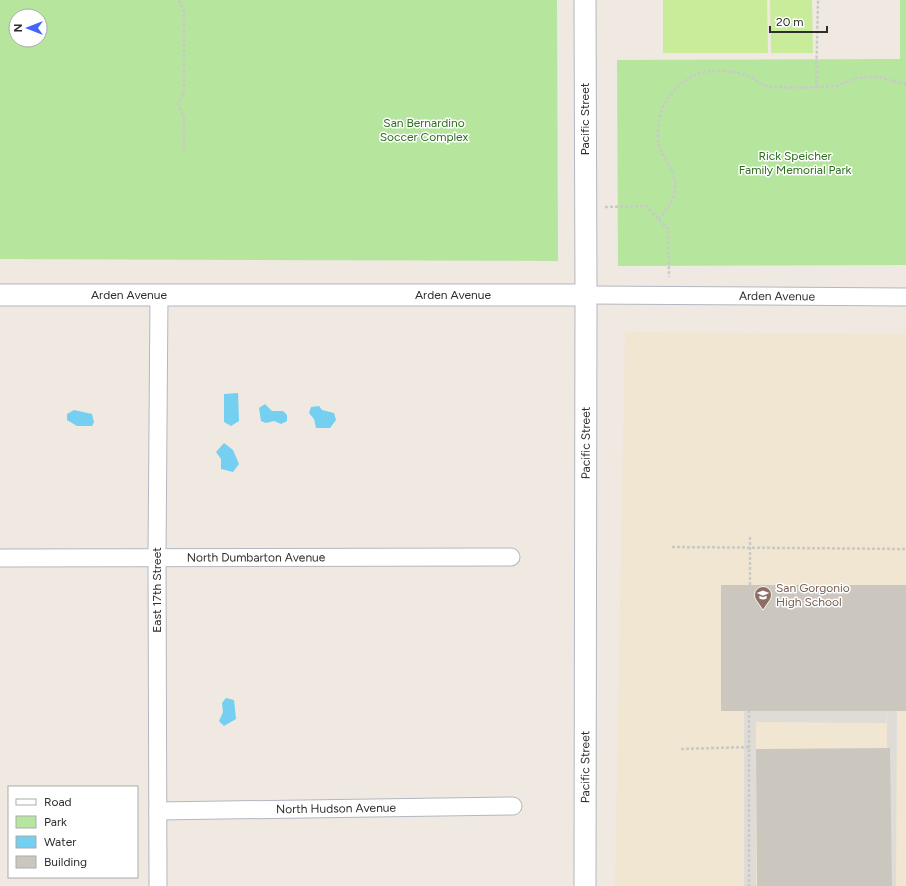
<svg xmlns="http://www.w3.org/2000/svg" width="906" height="886" font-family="Figtree,sans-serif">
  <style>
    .education { fill: #f0e6d1 }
    .green { fill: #b6e59e; fill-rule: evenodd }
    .pitch { fill: #c9ec9a }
    .plaza { fill: #dfdcd8 }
    .water { fill: #75cff0 }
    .building { fill: #cbc7bf }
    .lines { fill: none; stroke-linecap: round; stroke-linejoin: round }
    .minor-casing { stroke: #b4b7c1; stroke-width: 19 }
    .tertiary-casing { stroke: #b4b7c1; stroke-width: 23 }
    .path { stroke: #c9c9c9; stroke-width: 2.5; stroke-dasharray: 3 2; stroke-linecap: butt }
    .minor { stroke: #fff; stroke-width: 17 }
    .tertiary { stroke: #fff; stroke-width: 21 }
    .labels { text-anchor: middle; stroke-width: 3; stroke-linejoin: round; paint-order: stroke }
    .street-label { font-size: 12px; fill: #2e2e2e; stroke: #fff }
    .park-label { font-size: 12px; fill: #2c6e1b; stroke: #fff }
    .education-label { font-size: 12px; fill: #785e54; stroke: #fff; text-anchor: start }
  </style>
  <rect width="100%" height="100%" fill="#efe9e1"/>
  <path class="education" d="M 625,332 L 906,334 L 906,886 L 615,886 Z"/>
  <g class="green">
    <path d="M 0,0 L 557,0 L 558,261 L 0,259 ZM 16,16 L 40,16 L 40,40 L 16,40 Z"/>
    <path d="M 900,0 L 906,0 L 906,265 L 618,266 L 617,60 L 900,59 Z"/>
  </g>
  <g class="pitch">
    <path d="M 663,0 L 767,0 L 768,53 L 663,53 Z"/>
    <path d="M 770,0 L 812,0 L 813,53 L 771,53 Z"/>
  </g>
  <g class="plaza">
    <path d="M 744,711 L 887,711 L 886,723 L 756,722 L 756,886 L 744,886 Z"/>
    <path d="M 887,711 L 897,711 L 896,886 L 887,886 Z"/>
  </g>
  <g class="water">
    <path d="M 238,393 L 239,421 L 231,426 L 224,422 L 224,394 Z"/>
    <path d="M 265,404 L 272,411 L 283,411 L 287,415 L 287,421 L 281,424 L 274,421 L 266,423 L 261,421 L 259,408 Z"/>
    <path d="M 319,406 L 322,410 L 334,413 L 336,420 L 330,428 L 316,428 L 314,419 L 309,413 L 311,407 Z"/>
    <path d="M 74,410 L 92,414 L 94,422 L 92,426 L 77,426 L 67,420 L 67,414 Z"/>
    <path d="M 224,443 L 233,450 L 239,464 L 233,472 L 221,469 L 221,459 L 216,452 Z"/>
    <path d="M 226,698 L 234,700 L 236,719 L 224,726 L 219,721 L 223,712 L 222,703 Z"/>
  </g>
  <g class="building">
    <rect x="721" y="585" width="185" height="126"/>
    <path d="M 890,748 L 892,886 L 757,886 L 756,749 Z"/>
  </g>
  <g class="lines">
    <defs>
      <g id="minor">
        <path id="s1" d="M 586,295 L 906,297"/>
        <path id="s2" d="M 0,558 L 511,557"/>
        <path id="s3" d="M 158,811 L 513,806"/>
        <path d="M 158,886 L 157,558 L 159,295"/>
      </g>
      <g id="tertiary">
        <path id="s4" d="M 0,295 L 586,295"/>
        <path id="s5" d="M 585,886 L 586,295 L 585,0"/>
      </g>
    </defs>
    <use href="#minor" class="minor-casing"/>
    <use href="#tertiary" class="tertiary-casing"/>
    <g class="path">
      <path d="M 179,0 L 184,11 L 184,92 L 178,104 L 184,118 L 184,152"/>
      <path d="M 816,87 L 836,86 L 856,78 L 878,77 L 906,84"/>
      <path d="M 605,207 L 646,206 L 668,229 L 669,277"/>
      <path d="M 659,219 C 665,211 674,201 675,190 C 677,173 666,163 660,149 C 655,137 659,112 666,101 C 686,71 714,64 748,76 C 754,78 758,83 764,85 C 774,88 804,88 816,87 L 818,0"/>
      <path d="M 750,537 L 750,585"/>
      <path d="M 672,547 L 906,549"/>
      <path d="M 749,748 L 749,711"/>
      <path d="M 681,749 L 749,747 L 749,886"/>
    </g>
    <use href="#minor" class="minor"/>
    <use href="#tertiary" class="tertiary"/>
  </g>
  <defs>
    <symbol id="school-pin" viewBox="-11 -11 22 30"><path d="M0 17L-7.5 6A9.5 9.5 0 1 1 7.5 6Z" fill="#8d6e63" stroke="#fff"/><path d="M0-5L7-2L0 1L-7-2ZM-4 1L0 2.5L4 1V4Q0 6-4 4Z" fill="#fff"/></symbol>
  </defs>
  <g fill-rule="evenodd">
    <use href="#school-pin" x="753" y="585" width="20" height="27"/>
  </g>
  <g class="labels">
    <g class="street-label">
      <text transform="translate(585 119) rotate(-90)" y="4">Pacific Street</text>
      <text dy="4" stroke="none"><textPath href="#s4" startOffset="129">Arden Avenue</textPath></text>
      <text dy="4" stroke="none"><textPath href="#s4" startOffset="453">Arden Avenue</textPath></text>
      <text dy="4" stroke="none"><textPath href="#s1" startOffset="191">Arden Avenue</textPath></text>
      <text dy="4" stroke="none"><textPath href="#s5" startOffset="443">Pacific Street</textPath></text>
      <text dy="4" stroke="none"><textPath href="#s2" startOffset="256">North Dumbarton Avenue</textPath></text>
      <text transform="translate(157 590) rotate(-90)" y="4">East 17th Street</text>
      <text dy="4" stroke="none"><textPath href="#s5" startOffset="119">Pacific Street</textPath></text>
      <text dy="4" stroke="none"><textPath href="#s3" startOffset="178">North Hudson Avenue</textPath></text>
    </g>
    <g class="park-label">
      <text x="424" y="127">San Bernardino<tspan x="424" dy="14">Soccer Complex</tspan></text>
      <text x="795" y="160">Rick Speicher<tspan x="795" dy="14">Family Memorial Park</tspan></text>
    </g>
    <g class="education-label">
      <text x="776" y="592">San Gorgonio<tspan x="776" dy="14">High School</tspan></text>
    </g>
  </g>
  <rect x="8" y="786" width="130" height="92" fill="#ffffff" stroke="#ababab"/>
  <rect x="16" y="799" width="20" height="6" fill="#ffffff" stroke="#ababab"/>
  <text x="44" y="806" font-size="12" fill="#2e2e2e">Road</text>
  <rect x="16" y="816" width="20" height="12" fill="#b6e59e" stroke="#ababab"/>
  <text x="44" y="826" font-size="12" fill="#2e2e2e">Park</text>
  <rect x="16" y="836" width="20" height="12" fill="#75cff0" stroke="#ababab"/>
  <text x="44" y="846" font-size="12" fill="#2e2e2e">Water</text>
  <rect x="16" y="856" width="20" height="12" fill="#cbc7bf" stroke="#ababab"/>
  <text x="44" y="866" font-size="12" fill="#2e2e2e">Building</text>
  <g transform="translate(28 28) rotate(270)"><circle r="19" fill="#ffffff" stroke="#ababab"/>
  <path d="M0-3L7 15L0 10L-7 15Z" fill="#4264fb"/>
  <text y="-6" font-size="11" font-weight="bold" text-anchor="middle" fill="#2e2e2e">N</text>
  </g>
  <path d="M770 26v6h57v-6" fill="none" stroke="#2e2e2e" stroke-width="2"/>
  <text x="776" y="26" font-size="12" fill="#2e2e2e" stroke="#ffffff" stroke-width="3" paint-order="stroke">20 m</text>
</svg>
